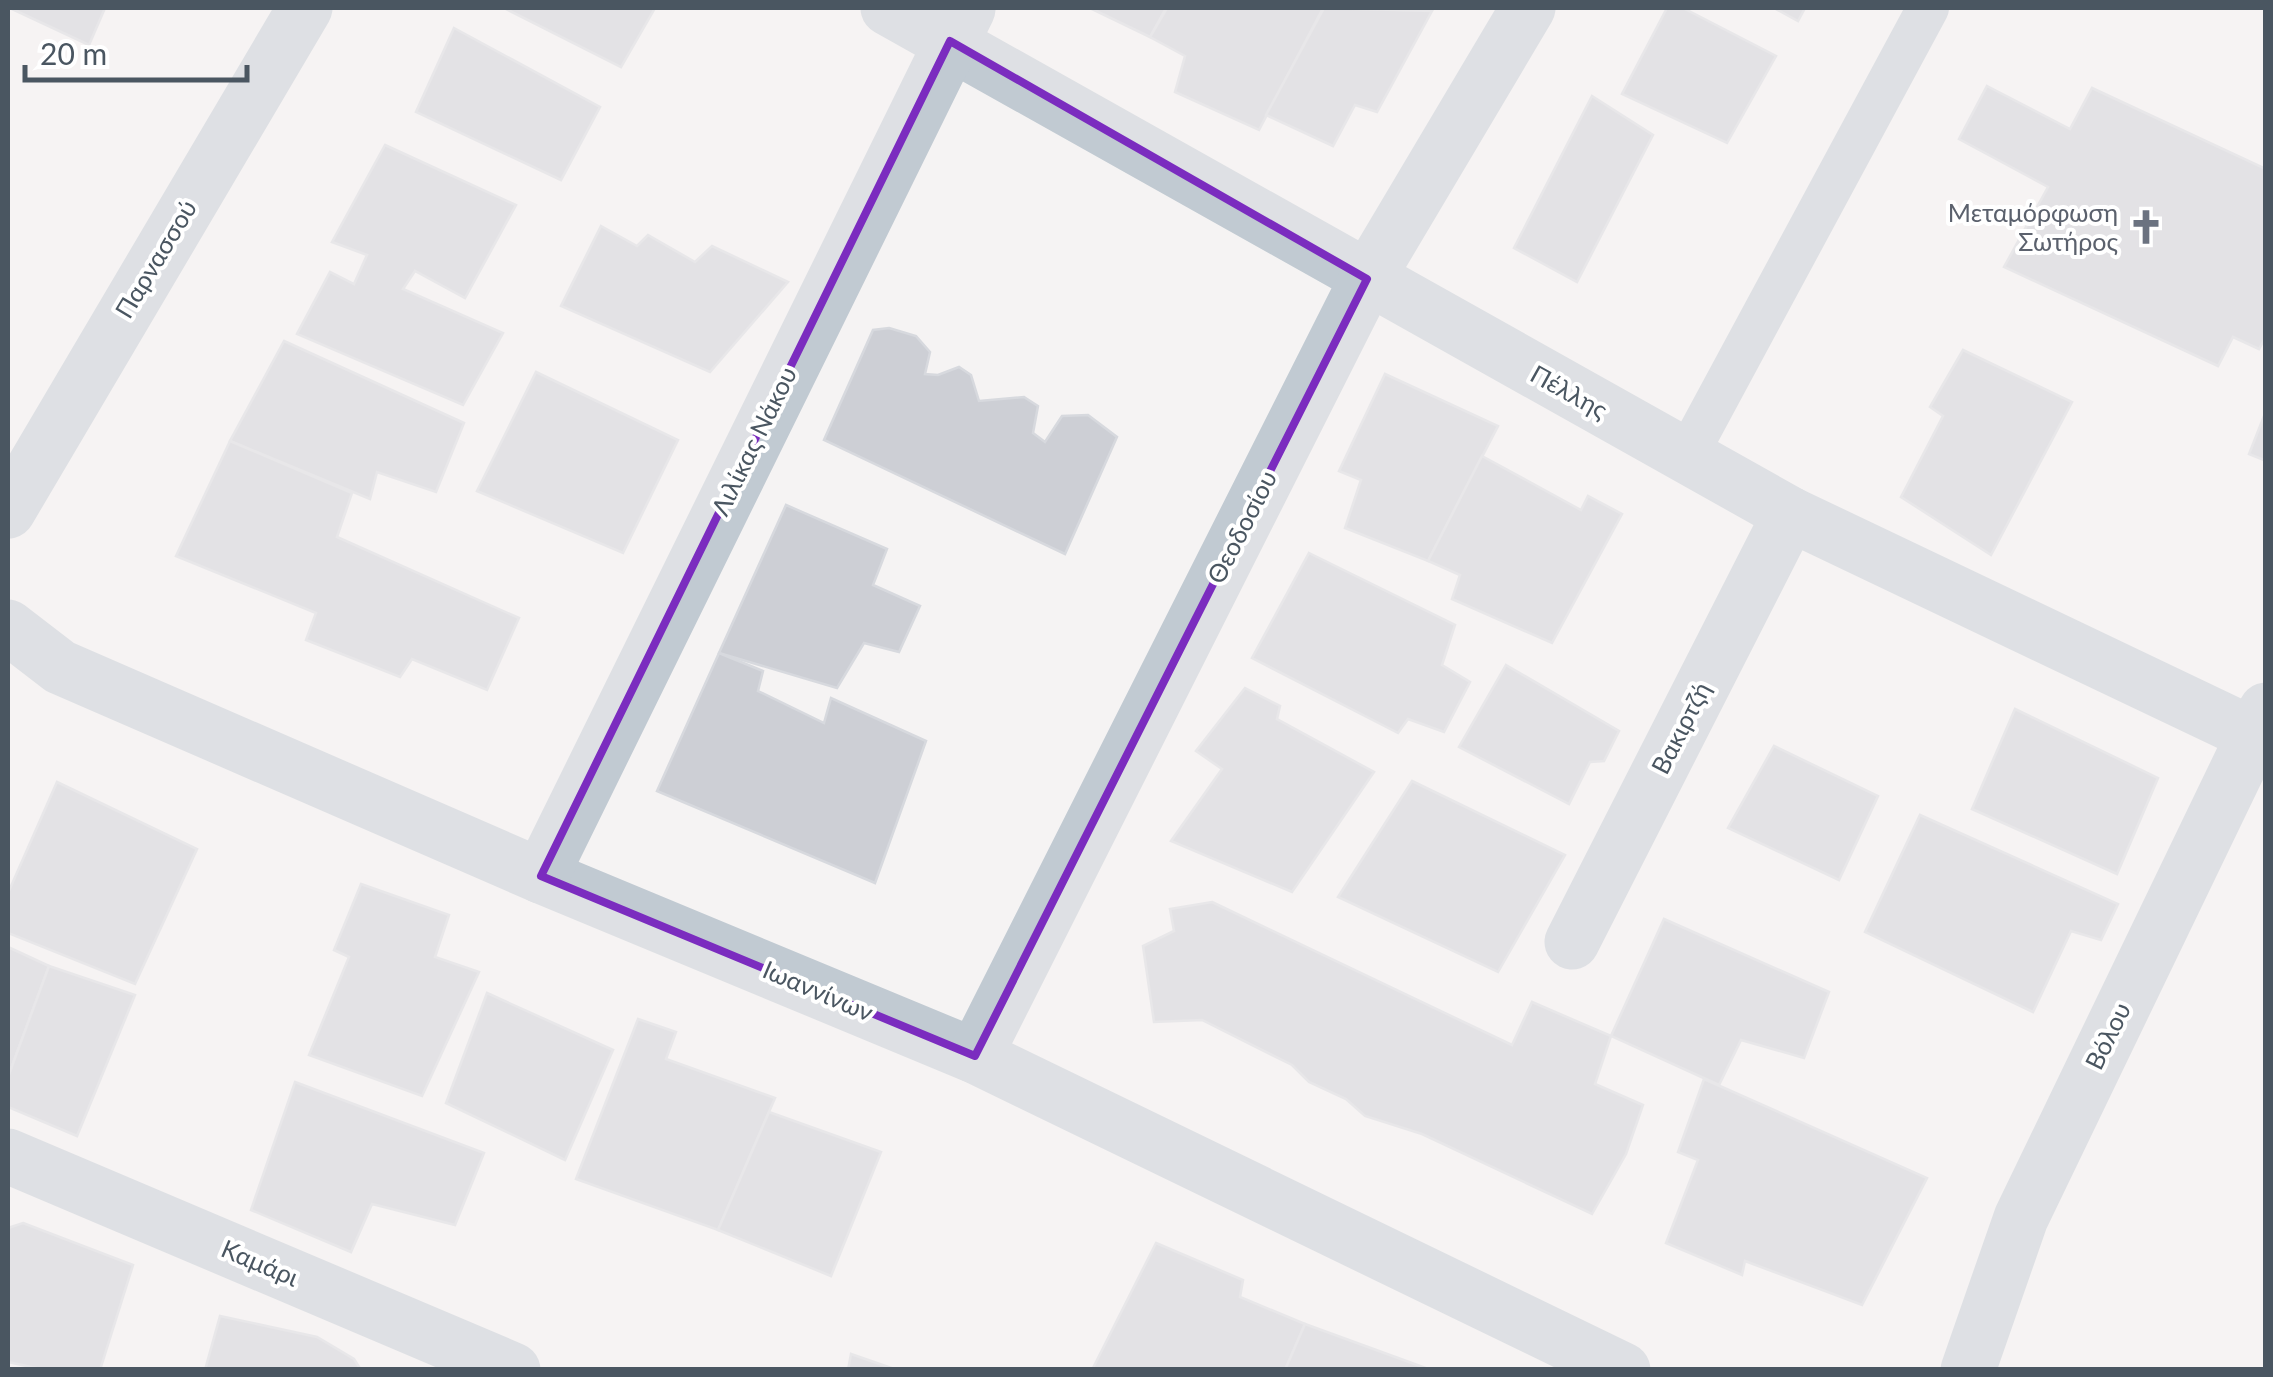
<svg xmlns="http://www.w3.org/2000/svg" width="2273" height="1377" font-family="Lato,sans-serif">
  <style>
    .building { fill: #cdcfd5; stroke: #d7d9de; stroke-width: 2.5 }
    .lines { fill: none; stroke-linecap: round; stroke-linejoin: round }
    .service { stroke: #c1cad2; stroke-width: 42 }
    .minor { stroke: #c1cad2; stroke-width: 55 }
    .marked { fill: none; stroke: #7b2cbf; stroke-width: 8; stroke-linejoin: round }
    .labels { text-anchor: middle; stroke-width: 8; stroke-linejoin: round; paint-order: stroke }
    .worship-label { font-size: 25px; fill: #5b616d; stroke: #fff; text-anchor: end }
    .street-label { font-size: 25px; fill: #4a5661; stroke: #fff }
  </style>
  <rect width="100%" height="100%" fill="#f5f3f3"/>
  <g class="building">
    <path d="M 10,8 L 105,8 L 89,45 Z"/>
    <path d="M 504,8 L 655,8 L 621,67 Z"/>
    <path d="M 1090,8 L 1166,8 L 1150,37 Z"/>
    <path d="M 1167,8 L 1323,8 L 1259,130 L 1175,92 L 1185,56 L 1150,37 Z"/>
    <path d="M 1324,8 L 1432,11 L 1377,112 L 1355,105 L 1333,146 L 1266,115 Z"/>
    <path d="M 1667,8 L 1683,8 L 1776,56 L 1727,143 L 1622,94 Z"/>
    <path d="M 1774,8 L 1805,8 L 1798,21 Z"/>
    <path d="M 454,28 L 600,107 L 561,180 L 416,112 Z"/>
    <path d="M 1987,86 L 2070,129 L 2092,88 L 2266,169 L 2266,336 L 2259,349 L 2233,337 L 2218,366 L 2004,267 L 2048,187 L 1959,139 Z"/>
    <path d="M 1592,96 L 1653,135 L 1577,282 L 1514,248 Z"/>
    <path d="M 385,145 L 516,205 L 465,298 L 415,271 L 403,289 L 503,333 L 463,405 L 297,334 L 330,272 L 354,284 L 367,255 L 332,242 Z"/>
    <path d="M 601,226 L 637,246 L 648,235 L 695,262 L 712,246 L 788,282 L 710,372 L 561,306 Z"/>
    <path d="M 889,328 L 916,336 L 930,352 L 925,374 L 938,375 L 959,367 L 971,375 L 979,401 L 1024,397 L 1038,406 L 1033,433 L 1045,442 L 1062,416 L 1088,415 L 1117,437 L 1065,554 L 824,440 L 873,330 Z"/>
    <path d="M 284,341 L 464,423 L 436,492 L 377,472 L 370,499 L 230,441 Z"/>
    <path d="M 1963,350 L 2072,402 L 1991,555 L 1901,497 L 1943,416 L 1930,407 Z"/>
    <path d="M 536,372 L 678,440 L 623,553 L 477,491 Z"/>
    <path d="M 1385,374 L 1498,426 L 1428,561 L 1345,528 L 1361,480 L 1339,471 Z"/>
    <path d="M 2266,411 L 2266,461 L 2249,454 Z"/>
    <path d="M 230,441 L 352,493 L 337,537 L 519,618 L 487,690 L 412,659 L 400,677 L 306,640 L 316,613 L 176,556 Z"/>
    <path d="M 1482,456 L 1581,510 L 1588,496 L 1622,514 L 1552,643 L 1452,599 L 1460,575 L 1428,561 Z"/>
    <path d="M 786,505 L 887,549 L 873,585 L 920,606 L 899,652 L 864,643 L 837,688 L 719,653 Z"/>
    <path d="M 1309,553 L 1455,625 L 1442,665 L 1470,682 L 1444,732 L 1408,719 L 1398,733 L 1252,658 Z"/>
    <path d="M 719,653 L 763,671 L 758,691 L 824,723 L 831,698 L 926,741 L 875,883 L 657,791 Z"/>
    <path d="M 1506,665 L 1619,731 L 1604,761 L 1590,762 L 1569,804 L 1459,747 Z"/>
    <path d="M 1245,688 L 1280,706 L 1277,719 L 1374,772 L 1292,892 L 1171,841 L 1222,769 L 1196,751 Z"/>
    <path d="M 2015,709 L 2158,778 L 2117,874 L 1972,809 Z"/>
    <path d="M 1774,746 L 1878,796 L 1839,880 L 1728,828 Z"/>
    <path d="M 1412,781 L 1565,855 L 1498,972 L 1338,897 Z"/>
    <path d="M 57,782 L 197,849 L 135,984 L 8,933 L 8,893 Z"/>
    <path d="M 1920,815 L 2118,904 L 2101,940 L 2071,931 L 2033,1012 L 1865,932 Z"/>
    <path d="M 361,884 L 449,915 L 435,957 L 479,972 L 422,1096 L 309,1055 L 349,957 L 334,950 Z"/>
    <path d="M 1212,902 L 1512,1045 L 1532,1002 L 1611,1036 L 1595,1084 L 1643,1105 L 1626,1154 L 1592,1214 L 1422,1134 L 1365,1116 L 1346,1099 L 1309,1082 L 1292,1065 L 1202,1020 L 1154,1022 L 1143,946 L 1174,931 L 1170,909 Z"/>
    <path d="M 1664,919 L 1829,992 L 1804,1058 L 1741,1040 L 1719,1085 L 1611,1036 Z"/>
    <path d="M 8,947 L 49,966 L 8,1077 Z"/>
    <path d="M 49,966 L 135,995 L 77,1136 L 8,1107 L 8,1077 Z"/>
    <path d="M 487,993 L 613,1050 L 565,1160 L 446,1103 Z"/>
    <path d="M 638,1019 L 676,1032 L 666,1059 L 775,1098 L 718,1230 L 576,1179 Z"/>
    <path d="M 1704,1079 L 1927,1178 L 1862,1305 L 1745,1261 L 1742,1275 L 1666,1243 L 1698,1160 L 1678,1152 Z"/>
    <path d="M 295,1082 L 484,1153 L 455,1225 L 372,1204 L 351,1252 L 251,1210 Z"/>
    <path d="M 769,1112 L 881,1152 L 831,1276 L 718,1230 Z"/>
    <path d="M 23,1223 L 133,1265 L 100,1370 L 45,1370 L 8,1362 L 8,1228 Z"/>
    <path d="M 1156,1243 L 1243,1280 L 1240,1297 L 1305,1324 L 1285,1370 L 1092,1370 Z"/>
    <path d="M 220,1316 L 317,1337 L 354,1359 L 361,1370 L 205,1370 Z"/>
    <path d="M 1305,1324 L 1431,1370 L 1285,1370 Z"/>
    <path d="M 851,1354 L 897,1370 L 848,1370 Z"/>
  </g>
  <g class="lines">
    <path class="service" d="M 1686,457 L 1928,8"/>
    <g class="minor">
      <path d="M 888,8 L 1790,514 L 2254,735 L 2266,746"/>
      <path d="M 8,511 L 305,8"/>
      <path d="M 8,627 L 60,667 L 541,876 L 975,1056 L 1623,1370"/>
      <path d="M 541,876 L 968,9"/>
      <path d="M 1572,942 L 1790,514"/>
      <path d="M 975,1056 L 1367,279 L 1528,8"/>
      <path d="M 8,1156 L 513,1370"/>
      <path d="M 1968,1370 L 2021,1218 L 2266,710"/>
    </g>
  </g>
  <path d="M0 0H2273V1377H0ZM 950,41 L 1367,279 L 975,1056 L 541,876 Z" fill="#f5f3f3" fill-opacity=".55" fill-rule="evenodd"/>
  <path class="marked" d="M 950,41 L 1367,279 L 975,1056 L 541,876 Z"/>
  <defs>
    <symbol id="church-bare" viewBox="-9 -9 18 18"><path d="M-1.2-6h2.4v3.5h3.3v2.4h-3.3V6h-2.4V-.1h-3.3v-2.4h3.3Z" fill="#6b7280" stroke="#fff" stroke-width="2.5" paint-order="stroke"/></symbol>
  </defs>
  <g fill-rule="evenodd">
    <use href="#church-bare" x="2121" y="202" width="50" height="50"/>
  </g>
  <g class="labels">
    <g class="worship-label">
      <text x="2118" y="222">Μεταμόρφωση<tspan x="2118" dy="29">Σωτήρος</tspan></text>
    </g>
    <g class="street-label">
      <text transform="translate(156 259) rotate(-59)" y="9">Παρνασσού</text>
      <text transform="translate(1569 392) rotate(29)" y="9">Πέλλης</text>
      <text transform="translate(754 441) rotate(-64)" y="9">Λιλίκας Νάκου</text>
      <text transform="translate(1242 527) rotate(-63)" y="9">Θεοδοσίου</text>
      <text transform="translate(1681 728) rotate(-63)" y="9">Βακιρτζή</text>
      <text transform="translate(818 991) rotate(23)" y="9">Ιωαννίνων</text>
      <text transform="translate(2108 1036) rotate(-64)" y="9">Βόλου</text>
      <text transform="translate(260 1263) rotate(23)" y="9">Καμάρι</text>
    </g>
  </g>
  <rect width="2273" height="1377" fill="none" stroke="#4a5661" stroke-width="20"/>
  <path d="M25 65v15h222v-15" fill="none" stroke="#4a5661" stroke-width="5"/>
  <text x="40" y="65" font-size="30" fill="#4a5661" stroke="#ffffff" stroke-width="8" paint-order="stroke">20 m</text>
</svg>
